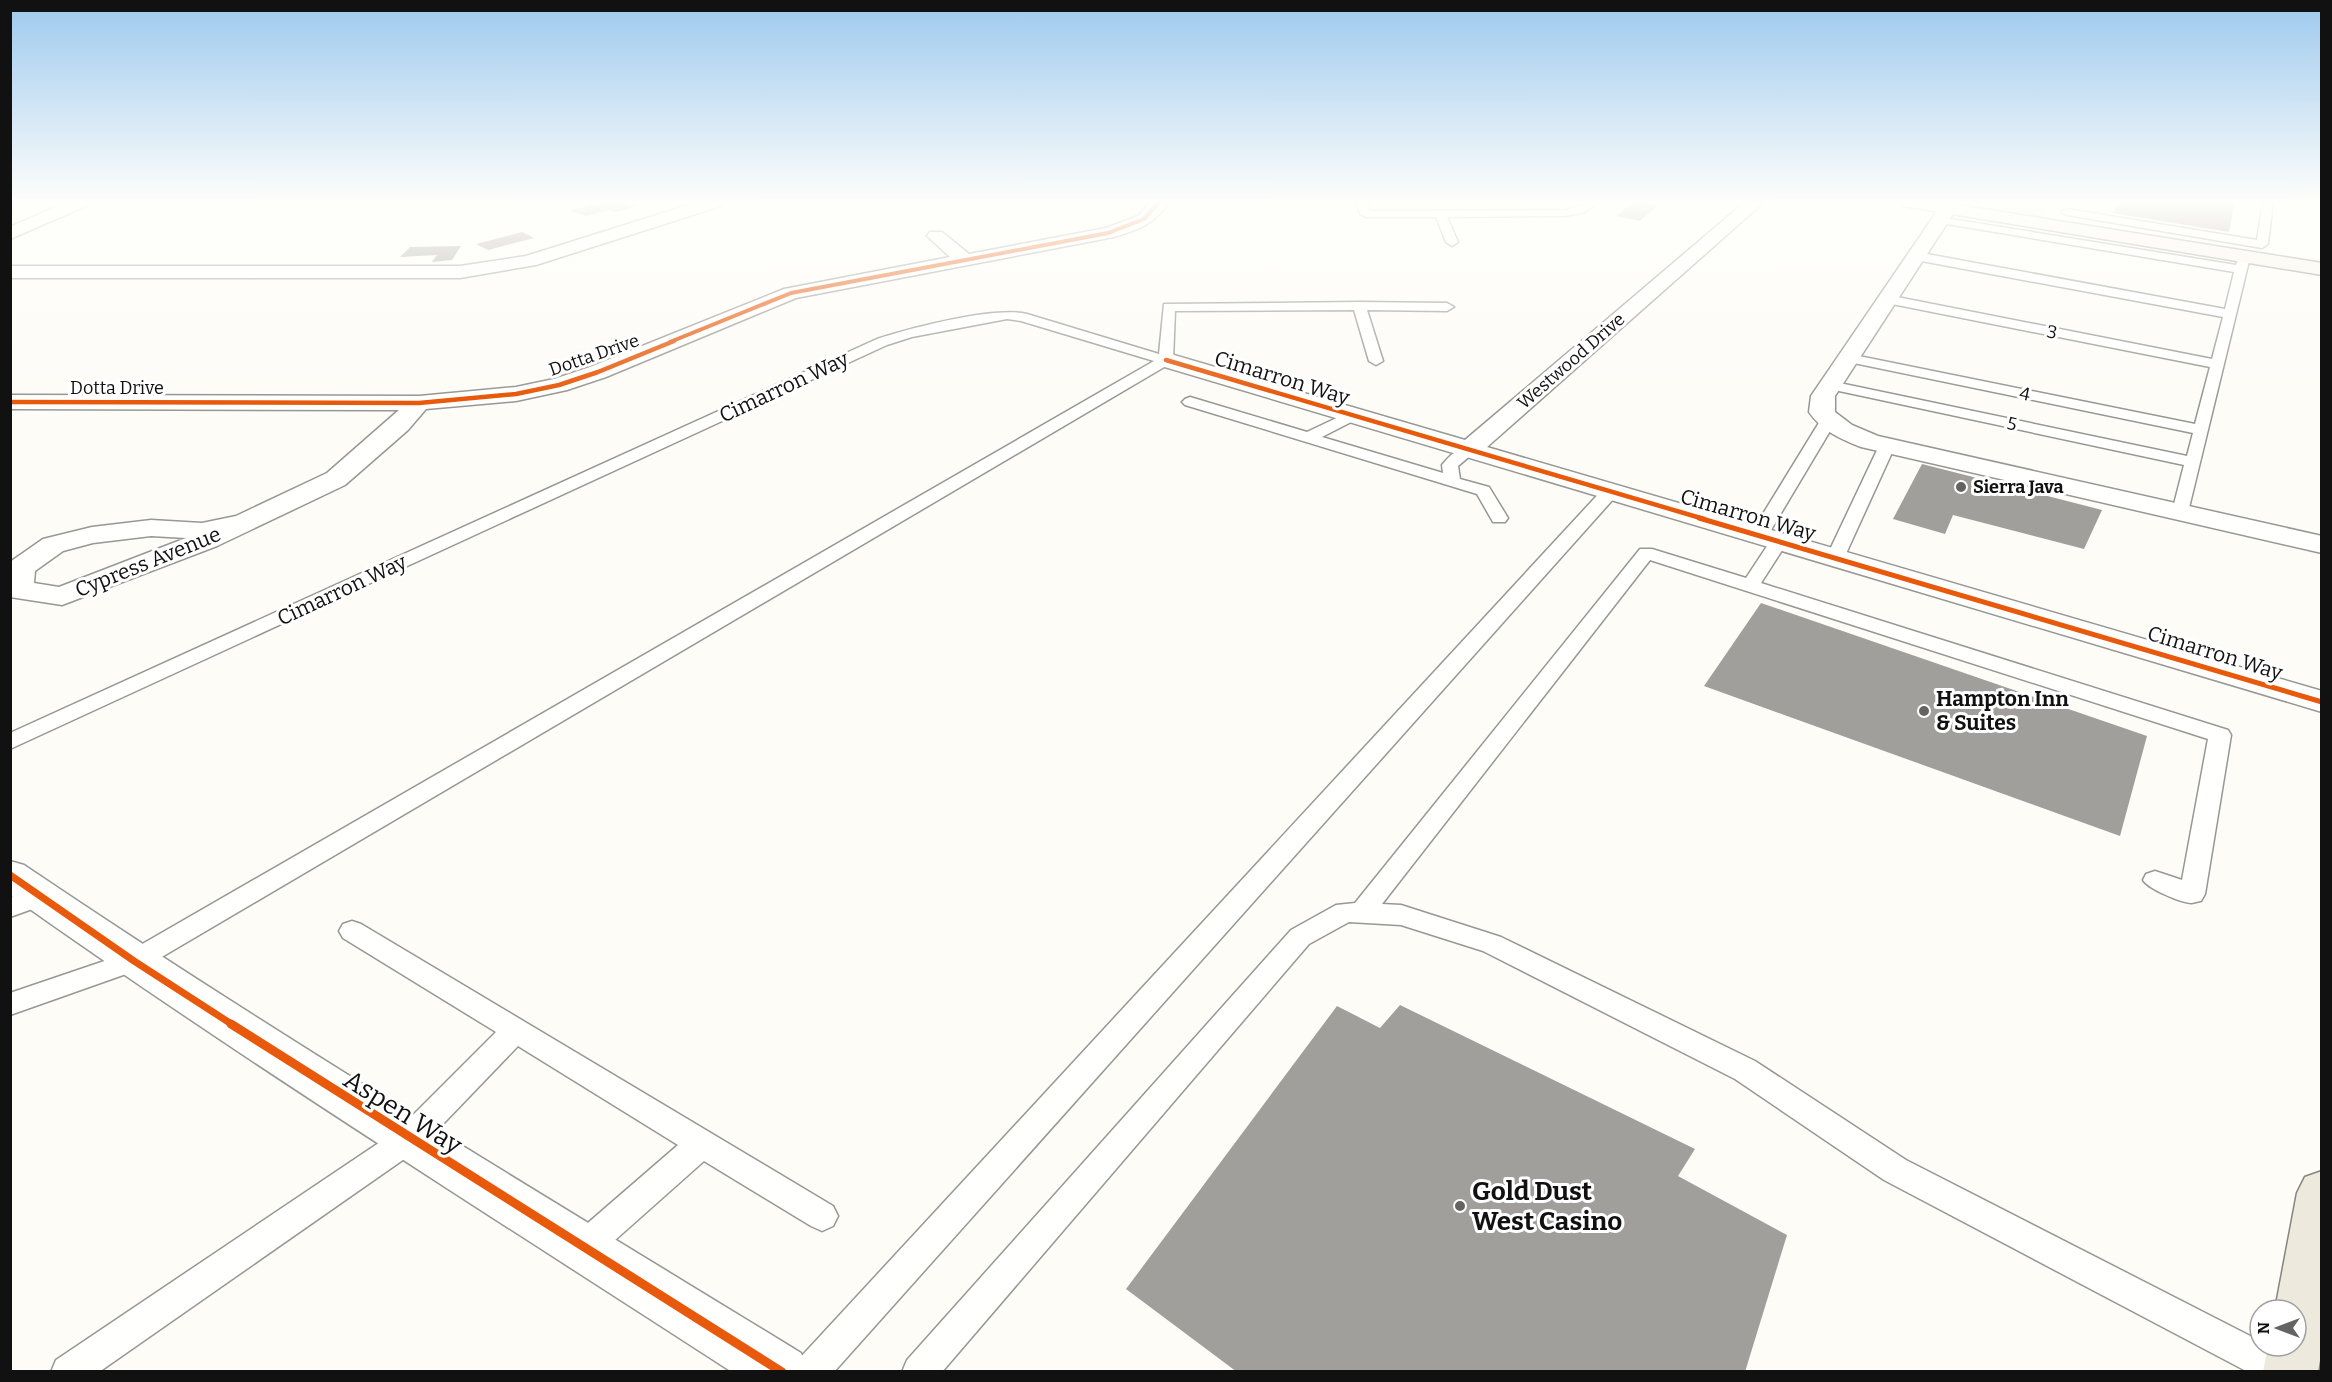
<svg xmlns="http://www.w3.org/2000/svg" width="2332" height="1382" font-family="Bitter,serif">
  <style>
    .green { fill: #e7f3d7 }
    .building { fill: #a19f9c }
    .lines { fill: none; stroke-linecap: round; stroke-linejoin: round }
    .lane-casing { stroke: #979795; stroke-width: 3 }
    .street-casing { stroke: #979795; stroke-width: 3 }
    .secondary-casing { stroke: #8e8d8b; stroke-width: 3 }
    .primary-casing { stroke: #858482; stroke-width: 3 }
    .lane { fill: #fffffe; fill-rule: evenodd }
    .street { fill: #fffffe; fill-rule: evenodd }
    .secondary { fill: #f6f4eb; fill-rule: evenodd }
    .primary { fill: #ede9dc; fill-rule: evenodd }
    .cycleway-far4-casing { stroke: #fff; stroke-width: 6 }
    .cycleway-far3-casing { stroke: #fff; stroke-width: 8 }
    .cycleway-far2-casing { stroke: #fff; stroke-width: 9 }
    .cycleway-far1-casing { stroke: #fff; stroke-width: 10 }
    .cycleway-casing { stroke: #fff; stroke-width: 13 }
    .cycleway-far4 { stroke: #e8590c; stroke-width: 4 }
    .cycleway-far3 { stroke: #e8590c; stroke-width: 4.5 }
    .cycleway-far2 { stroke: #e8590c; stroke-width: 5 }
    .cycleway-far1 { stroke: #e8590c; stroke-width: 7 }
    .cycleway { stroke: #e8590c; stroke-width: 9 }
    .poi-dot { fill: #646362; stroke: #fff; stroke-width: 2 }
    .labels { text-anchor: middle; stroke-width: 6; stroke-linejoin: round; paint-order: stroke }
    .far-street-label { font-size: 18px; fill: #111; stroke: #fff }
    .far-poi-label { font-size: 18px; font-weight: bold; fill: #111; stroke: #fff; text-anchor: start }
    .street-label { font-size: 21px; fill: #111; stroke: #fff }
    .poi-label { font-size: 21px; font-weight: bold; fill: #111; stroke: #fff; text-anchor: start }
    .near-street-label { font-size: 26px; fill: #111; stroke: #fff }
    .near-poi-label { font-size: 26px; font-weight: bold; fill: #111; stroke: #fff; text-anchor: start }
  </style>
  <rect width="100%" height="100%" fill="#fdfcf7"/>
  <path class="green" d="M 1945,202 L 2053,202 L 2044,219 Z"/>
  <g class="building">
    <path d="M 601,202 L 626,202 L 638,206 L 616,212 L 609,210 L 586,216 L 570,211 Z"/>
    <path d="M 1633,202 L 1642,202 L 1658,205 L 1640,221 L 1616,216 Z"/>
    <path d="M 2118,202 L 2235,202 L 2229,232 L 2113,213 Z"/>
    <path d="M 522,232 L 534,238 L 488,250 L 476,244 Z"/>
    <path d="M 461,246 L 452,260 L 432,262 L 437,255 L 400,257 L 410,247 Z"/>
    <path d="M 1922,464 L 2102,510 L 2084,549 L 1953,515 L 1945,534 L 1893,519 Z"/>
    <path d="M 1761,603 L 2147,736 L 2120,836 L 1704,686 Z"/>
    <path d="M 1400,1005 L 1695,1149 L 1678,1176 L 1787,1235 L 1745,1372 L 1237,1372 L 1126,1289 L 1337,1006 L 1380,1028 Z"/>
  </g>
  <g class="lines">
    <defs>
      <g id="lane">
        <path d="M 1357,202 L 1367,202 L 1370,211 L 1566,210 C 1578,207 1586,201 1598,202 L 1585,212 L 1566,216 L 1447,217 L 1458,242 L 1452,246 L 1446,242 L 1436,217 L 1366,217 L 1360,214 Z"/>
        <path d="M 2263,202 L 2273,202 L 2268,244 L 2262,248 L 2067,215 L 2061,212 L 2067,209 L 2257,240 Z"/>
        <path d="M 1939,217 L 2236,265 L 2240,254 L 2248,254 L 2250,257 L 2187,516 L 2175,516 L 2172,512 L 2184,465 L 1825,388 L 1823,385 L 1825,382 L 1830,381 L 2187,456 L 2193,433 L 1844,361 L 1842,358 L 1844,355 L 1849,354 L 2195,424 L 2210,367 L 1887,303 L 1881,299 L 1887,295 L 2212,359 L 2223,317 L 1916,260 L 1910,256 L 1916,252 L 2225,309 L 2234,272 L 1935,222 L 1933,220 Z"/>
        <path d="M 1359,302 L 1447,303 L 1454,307 L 1447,311 L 1367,310 L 1383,361 L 1376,365 L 1369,361 L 1354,310 L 1175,311 L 1173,360 L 1171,363 L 143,968 L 10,1015 L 10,993 L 125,954 L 1154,361 L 1021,321 L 1007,319 L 912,337 L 887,345 L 10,749 L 10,733 L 877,339 C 910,328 995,306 1027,314 L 1159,354 L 1164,304 Z"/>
        <path d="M 1190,397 L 1307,432 L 1347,413 L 1357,413 L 1360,416 L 1357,419 L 1322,437 L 1443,473 L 1442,465 C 1449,456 1462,443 1475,447 L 1477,450 L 1458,466 L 1460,479 L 1489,487 L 1508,518 L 1505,522 L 1493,522 L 1477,494 L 1185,405 L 1182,402 L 1185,399 Z"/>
        <path d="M 1828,416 L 1836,421 L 1768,535 L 1765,539 L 1753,539 L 1750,535 L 1820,421 Z"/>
        <path d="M 1887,441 L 1895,446 L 1844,558 L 1841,562 L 1829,562 L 1826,558 L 1879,446 Z"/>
        <path d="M 1610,487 L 1616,488 L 1618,492 L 1616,496 L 834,1372 L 793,1372 L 798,1360 L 1604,488 Z"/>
        <path d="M 1779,536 L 1785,537 L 1788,541 L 1761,583 L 2228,730 L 2231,735 L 2205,894 L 2201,901 C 2199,901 2193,903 2191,903 C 2181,903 2147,888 2143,880 L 2146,874 L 2155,871 L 2182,880 L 2208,739 L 1650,560 L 1382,904 L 1401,905 L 1501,937 L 1755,1061 L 1906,1160 L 2260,1341 L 2260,1346 L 2271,1346 L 2297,1360 L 2302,1372 L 2248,1372 L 1884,1180 L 1735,1079 L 1483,951 L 1401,925 L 1349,922 L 1309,944 L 942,1372 L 902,1372 L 907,1360 L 1291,930 L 1336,905 L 1355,903 L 1640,549 L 1652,549 L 1746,578 L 1773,537 Z"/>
        <path d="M 40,887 L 49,889 L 53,896 L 49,903 L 10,917 L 10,898 Z"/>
        <path d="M 352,921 L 361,924 L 833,1206 L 838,1216 L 833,1226 L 822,1231 L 811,1226 L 704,1161 L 596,1257 L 585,1261 L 574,1257 L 569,1246 L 574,1235 L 678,1145 L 518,1046 L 420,1148 L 99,1372 L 51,1372 L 56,1360 L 398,1130 L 496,1032 L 343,938 L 339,931 L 343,924 Z"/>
      </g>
      <g id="street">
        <path d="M 66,202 L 89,202 L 86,206 L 10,239 L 10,227 Z"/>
        <path d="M 698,202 L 724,202 L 721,206 L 536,265 L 460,278 L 10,278 L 10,266 L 460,266 L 526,256 Z"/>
        <path d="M 1151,202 L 1168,202 C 1156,224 1137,230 1114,237 L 796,298 L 606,377 L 567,390 L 516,401 L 426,409 L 408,430 L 345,485 L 217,546 L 62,605 L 10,597 L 10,562 L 43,539 L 92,527 L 151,520 L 202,523 L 236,516 L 327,473 L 399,410 L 10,409 L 10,395 L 419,396 L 516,387 L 554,379 L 590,367 L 784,289 L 950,257 L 927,236 L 930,232 L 942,232 L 969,254 L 1106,228 L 1138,216 ZM 151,536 L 186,538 L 59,587 L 34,583 L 35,571 L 63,551 L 93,543 Z"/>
        <path d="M 1745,202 L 1764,202 L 1487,447 L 2322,691 L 2322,712 L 1158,365 L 1155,360 L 1158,355 L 1166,353 L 1174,355 L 1465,440 Z"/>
        <path d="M 1948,203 L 1954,204 L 1957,208 L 1835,396 L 1835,412 L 1852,425 L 1878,436 L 2322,536 L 2322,553 L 1861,447 C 1841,439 1822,431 1809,412 L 1811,396 L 1942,204 Z"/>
        <path d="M 10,861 L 24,865 C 277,1036 540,1193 801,1353 L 809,1372 L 732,1372 C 490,1215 245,1062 10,895 Z"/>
      </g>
      <path id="secondary" d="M 1900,202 L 1940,202 L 2322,263 L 2322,275 L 1909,207 L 1903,206 Z"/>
      <path id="primary" d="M 2322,1171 L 2322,1349 L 2318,1372 L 2263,1372 L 2268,1346 L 2296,1346 L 2296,1310 L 2275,1310 L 2297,1193 L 2305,1177 Z"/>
    </defs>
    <use href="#lane" class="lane-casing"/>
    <use href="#street" class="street-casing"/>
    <use href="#secondary" class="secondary-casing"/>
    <use href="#primary" class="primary-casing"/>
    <use href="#lane" class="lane"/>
    <use href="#street" class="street"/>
    <use href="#secondary" class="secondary"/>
    <use href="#primary" class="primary"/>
    <defs>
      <path id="cycleway-far4" d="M 670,342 L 791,293 L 1108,233 L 1144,219 L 1159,202"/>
      <g id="cycleway-far3">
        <path d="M 1166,360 L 1704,519"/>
        <path d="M 10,402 L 419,403 L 516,394 L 559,385 L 598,372 L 674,341"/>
      </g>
      <path id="cycleway-far2" d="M 1699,518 L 2322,702"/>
      <path id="cycleway-far1" d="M 10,875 L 134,961 L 233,1025"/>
      <path id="cycleway" d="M 231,1024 L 782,1372"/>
    </defs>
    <use href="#cycleway-far4" class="cycleway-far4-casing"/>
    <use href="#cycleway-far3" class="cycleway-far3-casing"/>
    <use href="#cycleway-far2" class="cycleway-far2-casing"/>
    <use href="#cycleway-far1" class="cycleway-far1-casing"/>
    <use href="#cycleway" class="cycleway-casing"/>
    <use href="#cycleway-far4" class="cycleway-far4"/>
    <use href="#cycleway-far3" class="cycleway-far3"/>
    <use href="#cycleway-far2" class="cycleway-far2"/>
    <use href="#cycleway-far1" class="cycleway-far1"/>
    <use href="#cycleway" class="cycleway"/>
  </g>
  <linearGradient id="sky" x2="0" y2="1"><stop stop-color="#9dc9ee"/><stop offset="0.51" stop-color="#fefefb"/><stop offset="1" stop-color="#fefefb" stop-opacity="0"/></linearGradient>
  <rect width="2332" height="395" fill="url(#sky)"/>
  <g class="poi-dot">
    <circle cx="1961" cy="487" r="6"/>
    <circle cx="1924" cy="711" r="6"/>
    <circle cx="1460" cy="1206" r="6"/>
  </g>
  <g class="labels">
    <g class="far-street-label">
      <text transform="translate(2052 332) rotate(11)" y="6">3</text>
      <text transform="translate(594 355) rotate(-19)" y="6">Dotta Drive</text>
      <text transform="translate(1571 361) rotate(-41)" y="6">Westwood Drive</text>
      <text x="117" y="394">Dotta Drive</text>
      <text transform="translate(2025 394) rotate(12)" y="6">4</text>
      <text transform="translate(2012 424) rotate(12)" y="6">5</text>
    </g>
    <g class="far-poi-label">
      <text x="1973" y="493">Sierra Java</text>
    </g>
    <g class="street-label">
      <text transform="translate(1282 378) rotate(17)" y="7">Cimarron Way</text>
      <text transform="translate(784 387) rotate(-25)" y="7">Cimarron Way</text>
      <text transform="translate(1748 515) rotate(16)" y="7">Cimarron Way</text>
      <text transform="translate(148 562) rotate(-22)" y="7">Cypress Avenue</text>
      <text transform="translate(342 590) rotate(-25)" y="7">Cimarron Way</text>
      <text transform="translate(2215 653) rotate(17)" y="7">Cimarron Way</text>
    </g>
    <g class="poi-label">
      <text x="1936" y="706">Hampton Inn<tspan x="1936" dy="24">&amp; Suites</tspan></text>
    </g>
    <g class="near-street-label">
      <text transform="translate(403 1112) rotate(32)" y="9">Aspen Way</text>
    </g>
    <g class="near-poi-label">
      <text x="1472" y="1200">Gold Dust<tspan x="1472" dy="30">West Casino</tspan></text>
    </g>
  </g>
  <rect width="2332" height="1382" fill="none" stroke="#111111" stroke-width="24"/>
  <g transform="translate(2278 1328) rotate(270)"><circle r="28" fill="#ffffff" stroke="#a0a0a0" stroke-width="1.5"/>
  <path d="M0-4.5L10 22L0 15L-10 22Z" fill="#646362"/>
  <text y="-9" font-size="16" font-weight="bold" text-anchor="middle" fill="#111111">N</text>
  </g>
</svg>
